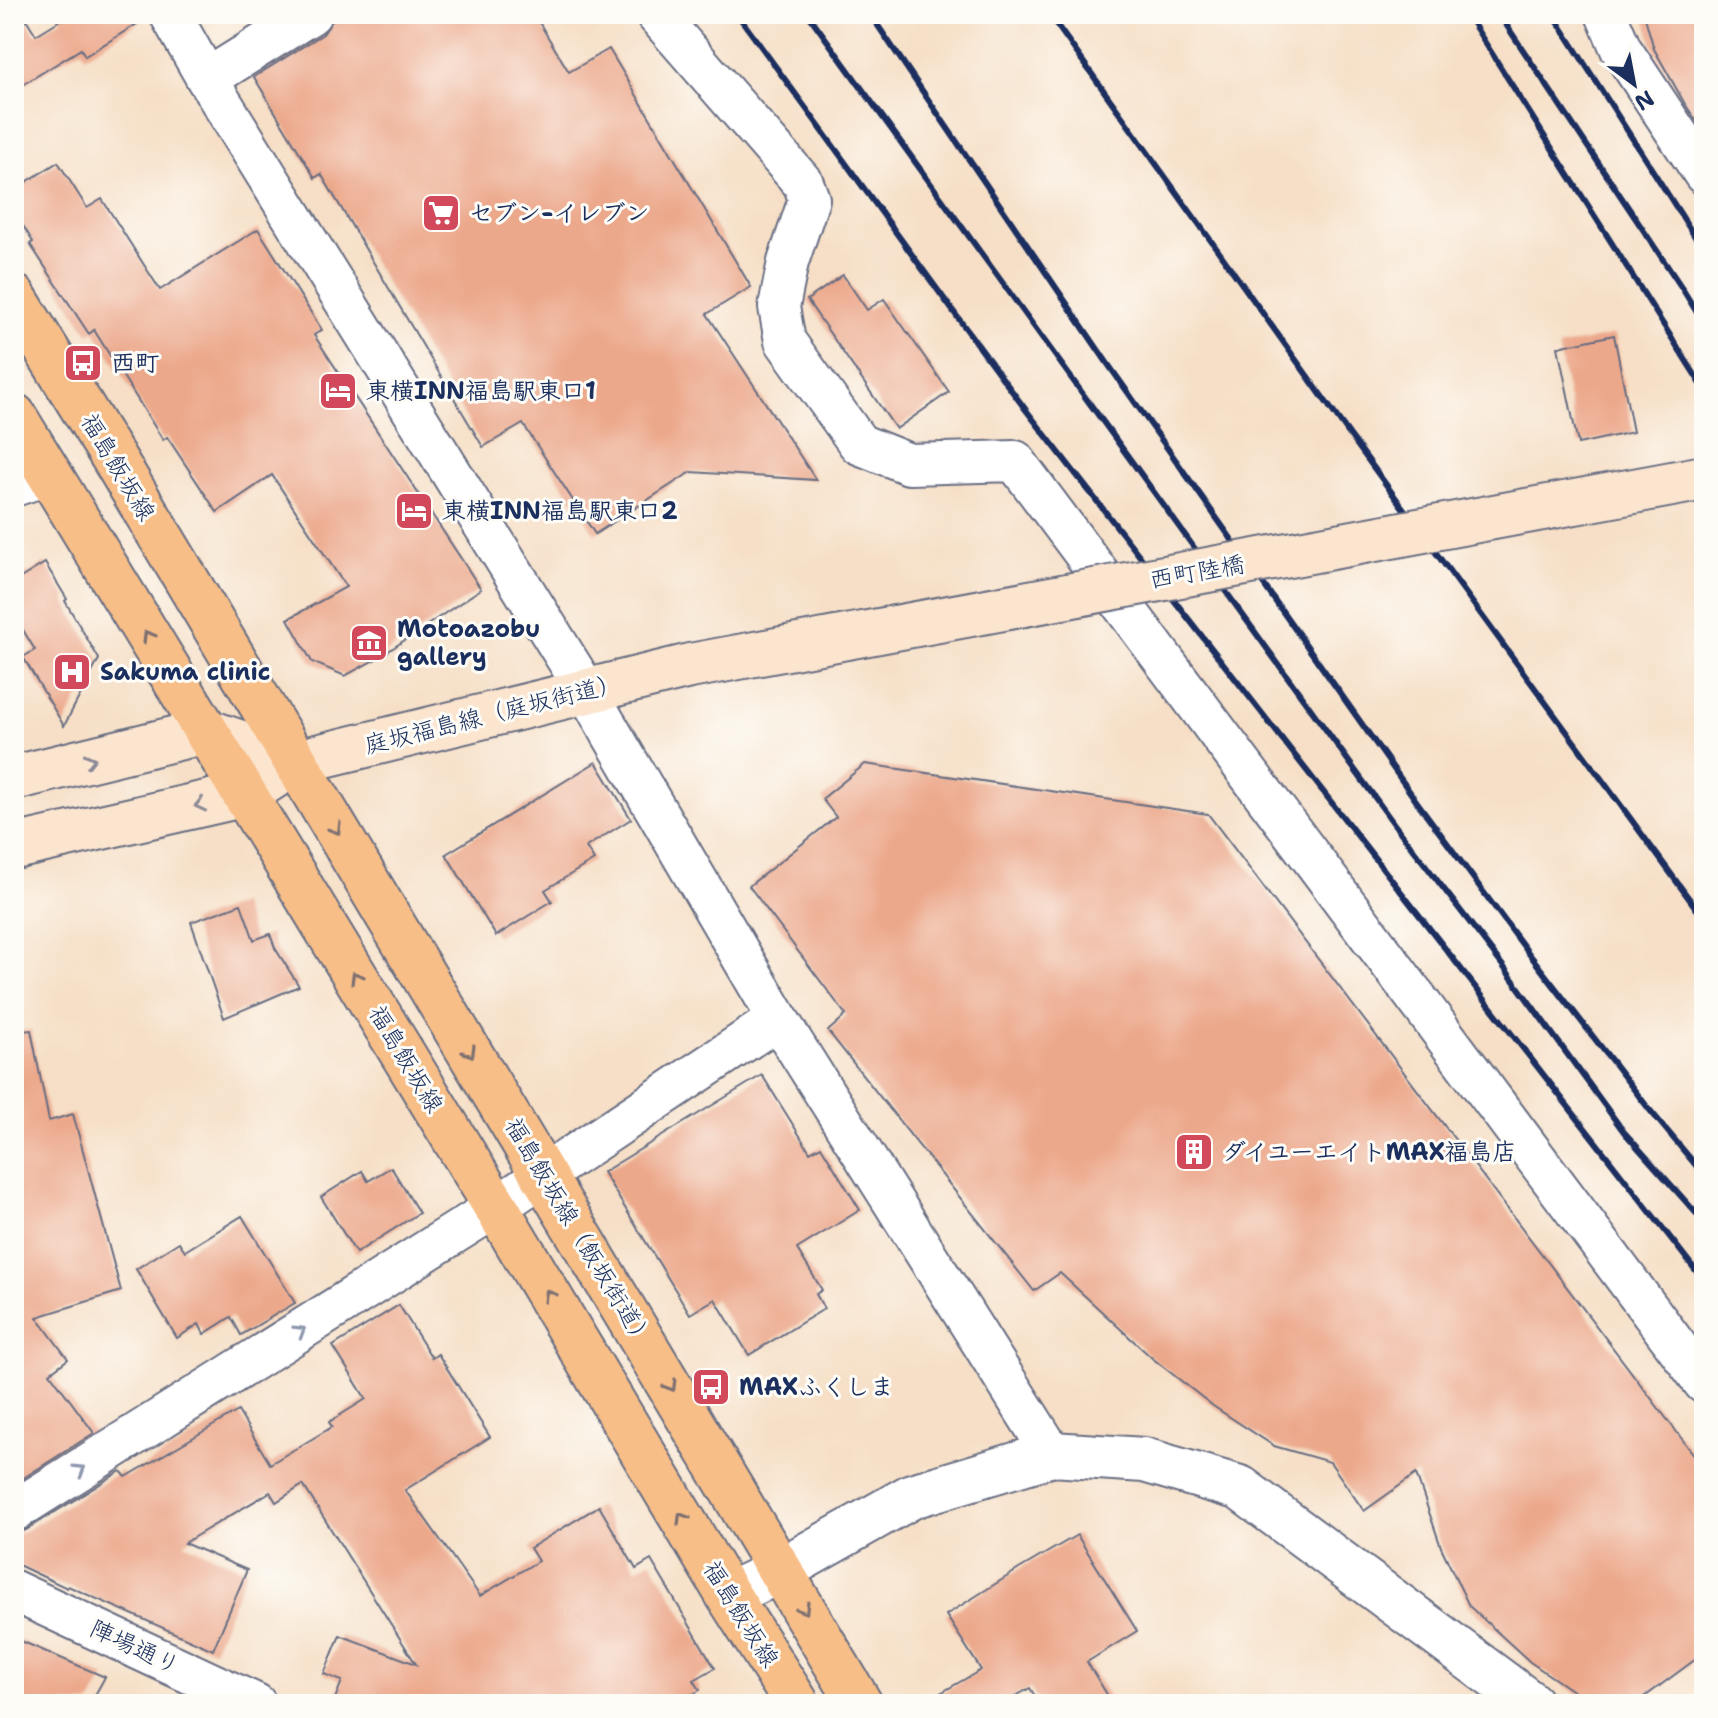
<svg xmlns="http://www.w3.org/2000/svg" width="1718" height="1718" font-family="'Shantell Sans','Klee One',sans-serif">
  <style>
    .building { fill: #eca88b }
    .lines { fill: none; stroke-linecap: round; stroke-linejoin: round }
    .minor-casing { stroke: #686d82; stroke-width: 44 }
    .tertiary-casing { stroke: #686d82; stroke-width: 48 }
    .secondary-casing { stroke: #686d82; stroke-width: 48 }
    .primary-casing { stroke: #686d82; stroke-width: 48 }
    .minor { stroke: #fff; stroke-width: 40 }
    .tertiary { stroke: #fff; stroke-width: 44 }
    .secondary { stroke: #fce5cf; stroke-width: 44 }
    .primary { stroke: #f7be88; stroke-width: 44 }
    .rail { stroke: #1b2f5e; stroke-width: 6 }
    .secondary-bridge-casing { stroke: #686d82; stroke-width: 48; stroke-linecap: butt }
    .secondary-bridge { stroke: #fce5cf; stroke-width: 44 }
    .oneway { stroke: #7e6f71 }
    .oneway2 { stroke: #8c8a96 }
    .oneway3 { stroke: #8d97ae }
    .labels { text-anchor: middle; stroke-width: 6; stroke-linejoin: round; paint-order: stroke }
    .poi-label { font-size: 24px; font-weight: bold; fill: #1b2f5e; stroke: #fdfcf7; text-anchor: start }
    .street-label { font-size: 24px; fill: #1b2f5e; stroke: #fdfcf7 }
  </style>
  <rect width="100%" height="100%" fill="#fdfcf7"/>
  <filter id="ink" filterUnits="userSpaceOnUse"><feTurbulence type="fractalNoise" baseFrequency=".0125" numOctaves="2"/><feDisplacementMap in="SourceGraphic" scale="16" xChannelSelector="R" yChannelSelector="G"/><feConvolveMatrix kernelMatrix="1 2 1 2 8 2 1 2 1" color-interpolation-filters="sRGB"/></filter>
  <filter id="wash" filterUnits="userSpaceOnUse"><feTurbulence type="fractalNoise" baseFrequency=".006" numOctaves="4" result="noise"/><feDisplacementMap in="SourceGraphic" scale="32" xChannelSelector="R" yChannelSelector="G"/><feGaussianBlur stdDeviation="1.8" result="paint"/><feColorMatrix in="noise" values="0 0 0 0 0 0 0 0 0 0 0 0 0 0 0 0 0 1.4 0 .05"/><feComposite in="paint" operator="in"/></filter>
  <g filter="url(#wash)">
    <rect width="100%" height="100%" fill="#f6dfc6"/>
    <g id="blocks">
      <g class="building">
        <path d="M 14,14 L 23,14 L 36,35 L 62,19 L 59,14 L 147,14 L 148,17 L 85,56 L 81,49 L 14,90 Z"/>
        <path d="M 344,14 L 534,14 L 569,72 L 609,49 L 751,287 L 707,314 L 816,480 L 691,472 L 595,534 L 523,424 L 483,447 L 321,174 L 315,178 L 254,77 L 323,34 L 332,21 Z"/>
        <path d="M 1644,14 L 1704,14 L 1704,132 L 1685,104 L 1654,49 Z"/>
        <path d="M 58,162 L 87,208 L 102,199 L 160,290 L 258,229 L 322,330 L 314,335 L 481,589 L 378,658 L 345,676 L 312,662 L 288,619 L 346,587 L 272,475 L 217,512 L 167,437 L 163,440 L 94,330 L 89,334 L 30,244 L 33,242 L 14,211 L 14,190 Z"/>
        <path d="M 843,275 L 867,310 L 884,299 L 949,392 L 896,429 L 807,300 Z"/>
        <path d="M 1614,335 L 1633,432 L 1578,444 L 1558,347 Z"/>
        <path d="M 45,563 L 67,599 L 65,601 L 99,659 L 64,726 L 23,657 L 35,650 L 14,615 L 14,582 Z"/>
        <path d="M 596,762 L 631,819 L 586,847 L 594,860 L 545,890 L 552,901 L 496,936 L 446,854 Z"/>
        <path d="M 865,764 L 1208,814 L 1704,1468 L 1704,1653 L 1635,1704 L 1592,1704 L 1530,1662 L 1469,1606 L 1441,1547 L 1416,1474 L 1364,1511 L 1330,1462 L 1274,1446 L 1213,1406 L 1152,1358 L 1060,1273 L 1034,1291 L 828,1031 L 846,1015 L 749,886 L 836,817 L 822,799 Z"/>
        <path d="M 241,904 L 254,940 L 270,934 L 275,948 L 299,986 L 224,1018 L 191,922 Z"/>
        <path d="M 31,1030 L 49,1121 L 73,1114 L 121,1291 L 37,1317 L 68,1359 L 50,1373 L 94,1433 L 14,1484 L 14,1032 Z"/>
        <path d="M 762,1075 L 810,1152 L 821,1146 L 860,1210 L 797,1249 L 822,1290 L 816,1294 L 824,1309 L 749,1355 L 715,1299 L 690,1314 L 603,1172 Z"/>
        <path d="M 391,1167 L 419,1213 L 356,1253 L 321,1197 L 362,1171 L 368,1181 Z"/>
        <path d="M 242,1216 L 295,1303 L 241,1335 L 231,1317 L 204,1334 L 199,1324 L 177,1338 L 136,1269 L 179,1242 L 185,1251 Z"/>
        <path d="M 399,1305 L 432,1358 L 438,1354 L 490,1437 L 405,1490 L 480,1596 L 538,1561 L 530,1548 L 599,1506 L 636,1569 L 651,1560 L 715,1668 L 694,1680 L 700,1690 L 676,1704 L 333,1704 L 342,1681 L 324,1674 L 340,1635 L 416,1664 L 303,1485 L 276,1502 L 270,1492 L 184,1543 L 247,1570 L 213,1650 L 68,1586 L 67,1588 L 14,1563 L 14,1534 L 26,1530 L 121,1471 L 126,1477 L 238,1411 L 270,1464 L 332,1427 L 329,1422 L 366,1399 L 333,1346 Z"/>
        <path d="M 1077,1535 L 1137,1631 L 1087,1662 L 1113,1704 L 1040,1704 L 1030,1688 L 1002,1704 L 921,1704 L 981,1670 L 946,1615 L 1019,1569 Z"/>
        <path d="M 14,1638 L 105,1677 L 90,1704 L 14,1704 Z"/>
      </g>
    </g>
  </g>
  <g filter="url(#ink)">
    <use href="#blocks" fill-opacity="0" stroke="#686d82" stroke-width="2"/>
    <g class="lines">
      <defs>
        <g id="minor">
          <path d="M 170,14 L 207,79 L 586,690 L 778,1019 L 1052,1454"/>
          <path d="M 656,14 L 803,183 L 809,199 L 788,262 L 779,307 L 785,341 L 859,444 L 909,464 L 1015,461 L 1704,1383"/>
          <path d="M 1606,14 L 1621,49 L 1704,174"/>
          <path d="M 207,79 L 311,14"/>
          <path d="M 14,486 L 50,474"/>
          <path d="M 14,1511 L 496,1207 L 778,1019"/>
          <path d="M 14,1591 L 256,1704"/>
        </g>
        <path id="tertiary" d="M 728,1595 L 781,1570 L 912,1496 L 1052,1454 L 1144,1460 L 1240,1488 L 1531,1704"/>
        <g id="secondary">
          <path d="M 14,778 L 206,731 L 296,762"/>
          <path d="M 14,847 L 246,794 L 296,762 L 690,666"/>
        </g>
        <g id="primary">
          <path d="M 14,297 L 113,457 L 860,1704"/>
          <path d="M 14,416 L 496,1207 L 728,1595 L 797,1704"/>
        </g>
      </defs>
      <use href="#minor" class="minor-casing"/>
      <use href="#tertiary" class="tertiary-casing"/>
      <use href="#secondary" class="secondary-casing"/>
      <use href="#primary" class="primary-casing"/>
      <use href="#minor" class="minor"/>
      <use href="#tertiary" class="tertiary"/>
      <use href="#secondary" class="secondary"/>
      <use href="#primary" class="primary"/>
      <g class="rail">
        <path d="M 737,14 C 834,145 928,279 1026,410 L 1704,1281"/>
        <path d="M 808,14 L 1394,824 L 1503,966 L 1624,1132 L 1704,1222"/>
        <path d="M 870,14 L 1110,367 L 1417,802 L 1527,951 L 1649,1109 L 1704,1175"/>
        <path d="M 1049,14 L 1349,434 L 1704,919"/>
        <path d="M 1467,14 L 1704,389"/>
        <path d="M 1499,14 L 1680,285 L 1704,324"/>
        <path d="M 1553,14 L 1704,251"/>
      </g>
      <defs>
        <path id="secondary-bridge" d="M 690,666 L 1704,478"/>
      </defs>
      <use href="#secondary-bridge" class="secondary-bridge-casing"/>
      <use href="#secondary-bridge" class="secondary-bridge"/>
    </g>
    <defs><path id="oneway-chevron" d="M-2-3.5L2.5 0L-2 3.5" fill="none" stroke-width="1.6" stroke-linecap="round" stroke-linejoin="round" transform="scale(2)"/></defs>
    <g class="oneway">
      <use href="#oneway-chevron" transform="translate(148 636) rotate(-121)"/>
      <use href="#oneway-chevron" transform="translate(336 829) rotate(59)"/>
      <use href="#oneway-chevron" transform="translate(356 977) rotate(-121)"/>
      <use href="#oneway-chevron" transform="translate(470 1052) rotate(59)"/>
      <use href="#oneway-chevron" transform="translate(549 1295) rotate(-121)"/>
      <use href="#oneway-chevron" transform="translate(671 1386) rotate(59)"/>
      <use href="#oneway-chevron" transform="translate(682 1518) rotate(-121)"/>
      <use href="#oneway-chevron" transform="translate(804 1609) rotate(59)"/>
    </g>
    <g class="oneway2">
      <use href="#oneway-chevron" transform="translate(90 760) rotate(-14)"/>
      <use href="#oneway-chevron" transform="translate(200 805) rotate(167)"/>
    </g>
    <g class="oneway3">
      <use href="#oneway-chevron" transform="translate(300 1331) rotate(-32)"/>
      <use href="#oneway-chevron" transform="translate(80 1470) rotate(-32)"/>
    </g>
  </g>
  <defs>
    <symbol id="supermarket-square" viewBox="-11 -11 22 22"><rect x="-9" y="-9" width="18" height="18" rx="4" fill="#d1495b" stroke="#fdfcf7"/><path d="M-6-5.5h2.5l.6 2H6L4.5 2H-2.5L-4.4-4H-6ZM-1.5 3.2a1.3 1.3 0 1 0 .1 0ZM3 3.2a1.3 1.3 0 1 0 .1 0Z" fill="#fff"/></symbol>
    <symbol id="bus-square" viewBox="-11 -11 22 22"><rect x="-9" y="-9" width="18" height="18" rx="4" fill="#d1495b" stroke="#fdfcf7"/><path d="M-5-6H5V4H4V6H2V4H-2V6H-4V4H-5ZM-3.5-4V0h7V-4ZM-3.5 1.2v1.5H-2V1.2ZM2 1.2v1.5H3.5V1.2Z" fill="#fff"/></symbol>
    <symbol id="hotel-square" viewBox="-11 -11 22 22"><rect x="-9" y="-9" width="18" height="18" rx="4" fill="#d1495b" stroke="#fdfcf7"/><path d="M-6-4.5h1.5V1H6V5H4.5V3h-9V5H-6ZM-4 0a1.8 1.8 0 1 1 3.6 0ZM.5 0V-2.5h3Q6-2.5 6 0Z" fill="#fff"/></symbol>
    <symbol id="museum-square" viewBox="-11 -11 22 22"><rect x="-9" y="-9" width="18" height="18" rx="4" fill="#d1495b" stroke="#fdfcf7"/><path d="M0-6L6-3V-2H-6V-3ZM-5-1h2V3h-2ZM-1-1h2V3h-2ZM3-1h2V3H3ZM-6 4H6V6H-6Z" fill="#fff"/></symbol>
    <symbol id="hospital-square" viewBox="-11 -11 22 22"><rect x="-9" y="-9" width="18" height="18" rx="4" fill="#d1495b" stroke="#fdfcf7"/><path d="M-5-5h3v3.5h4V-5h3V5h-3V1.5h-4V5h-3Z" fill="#fff"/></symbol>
    <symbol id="building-square" viewBox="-11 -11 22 22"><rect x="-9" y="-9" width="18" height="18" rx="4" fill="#d1495b" stroke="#fdfcf7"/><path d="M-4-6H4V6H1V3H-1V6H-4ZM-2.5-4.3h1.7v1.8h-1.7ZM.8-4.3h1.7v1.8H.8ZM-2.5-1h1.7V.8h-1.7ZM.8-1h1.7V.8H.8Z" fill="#fff"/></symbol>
  </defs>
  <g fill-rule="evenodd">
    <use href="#supermarket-square" x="419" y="191" width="44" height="44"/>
    <use href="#bus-square" x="61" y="341" width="44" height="44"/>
    <use href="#hotel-square" x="316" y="369" width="44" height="44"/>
    <use href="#hotel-square" x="392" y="489" width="44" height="44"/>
    <use href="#museum-square" x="347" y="621" width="44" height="44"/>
    <use href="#hospital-square" x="50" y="650" width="44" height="44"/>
    <use href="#building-square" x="1172" y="1130" width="44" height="44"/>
    <use href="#bus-square" x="689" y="1365" width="44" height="44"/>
  </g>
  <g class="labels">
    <g class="poi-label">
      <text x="469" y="221">セブン-イレブン</text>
      <text x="111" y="371">西町</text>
      <text x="366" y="399">東横INN福島駅東口1</text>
      <text x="442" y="519">東横INN福島駅東口2</text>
      <text x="397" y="637">Motoazobu<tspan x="397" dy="28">gallery</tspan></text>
      <text x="100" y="680">Sakuma clinic</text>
      <text x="1222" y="1160">ダイユーエイトMAX福島店</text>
      <text x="739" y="1395">MAXふくしま</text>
    </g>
    <g class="street-label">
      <text transform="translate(118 467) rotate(59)" y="8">福島飯坂線</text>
      <text transform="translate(1197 572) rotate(-10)" y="8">西町陸橋</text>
      <text transform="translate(493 714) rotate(-14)" y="8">庭坂福島線（庭坂街道）</text>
      <text transform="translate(406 1059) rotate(59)" y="8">福島飯坂線</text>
      <text transform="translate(579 1233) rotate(59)" y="8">福島飯坂線（飯坂街道）</text>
      <text transform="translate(741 1614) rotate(58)" y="8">福島飯坂線</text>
      <text transform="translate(135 1647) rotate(25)" y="8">陣場通り</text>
    </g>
  </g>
  <rect width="1718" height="1718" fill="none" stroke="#fdfcf7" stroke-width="48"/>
  <g transform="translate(1634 84) rotate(148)" stroke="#fdfcf7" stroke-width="6" paint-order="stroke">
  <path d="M0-6L14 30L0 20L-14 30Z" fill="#1b2f5e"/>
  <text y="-12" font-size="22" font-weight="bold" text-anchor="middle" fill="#1b2f5e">N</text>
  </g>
</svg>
